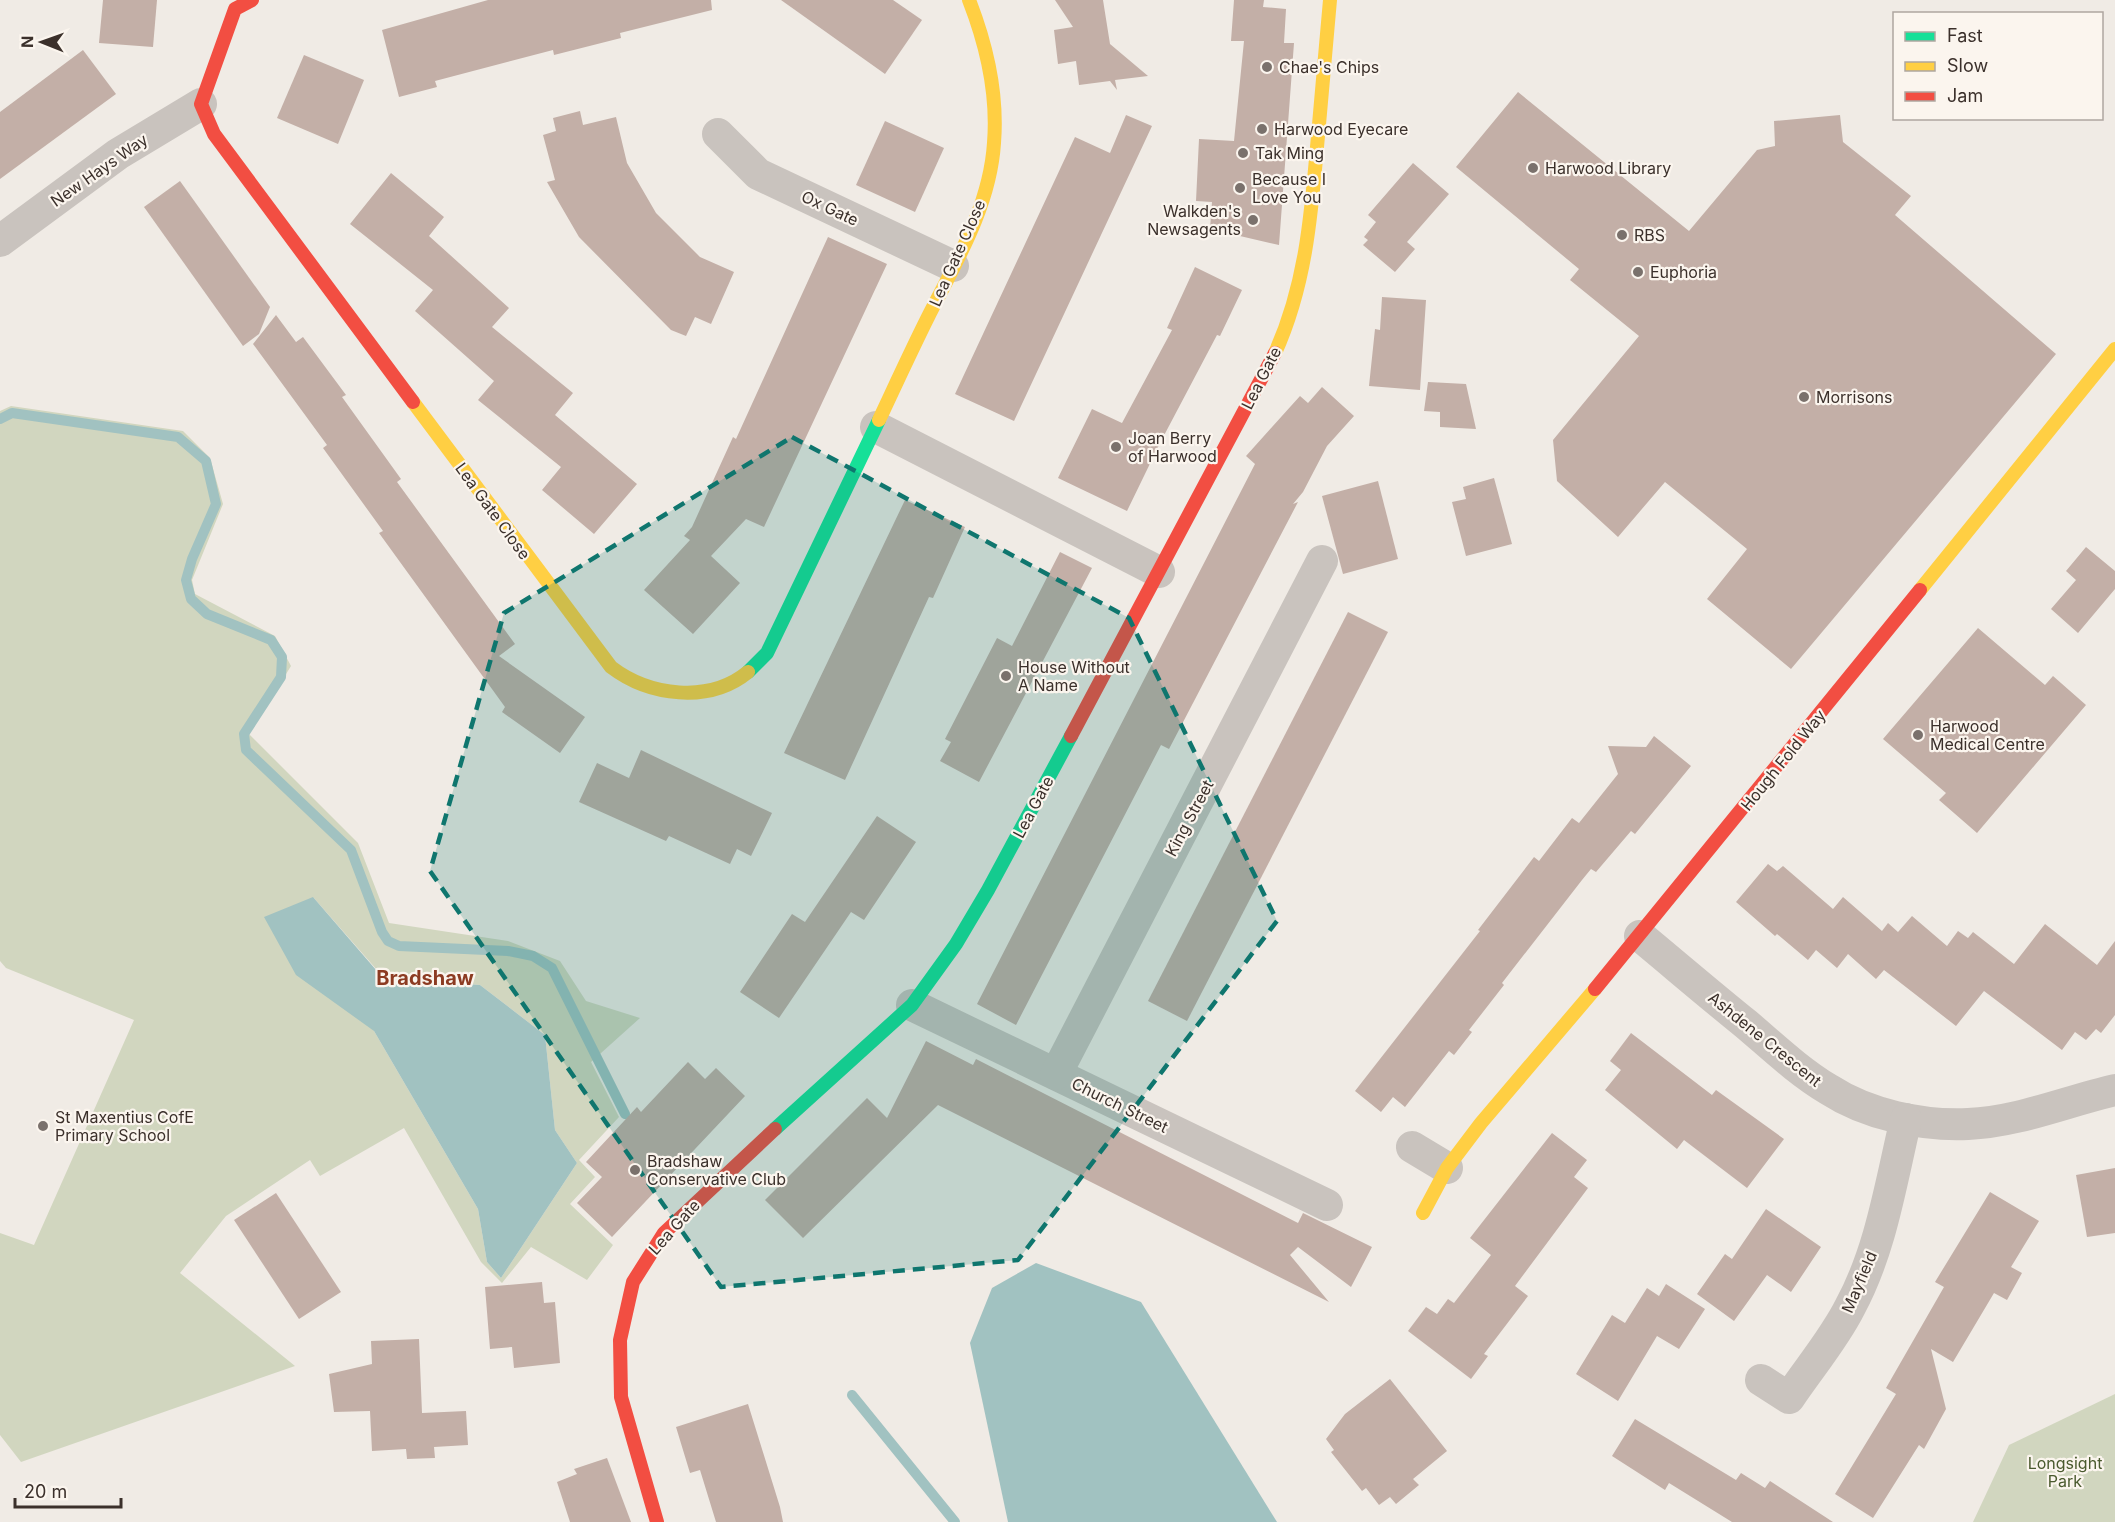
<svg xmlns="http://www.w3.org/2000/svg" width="2115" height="1522" font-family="Inter,sans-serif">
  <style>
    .green { fill: #d1d6bf; fill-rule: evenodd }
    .water { fill: #a1c2c1 }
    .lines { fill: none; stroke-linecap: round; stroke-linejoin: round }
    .stream { stroke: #a1c2c1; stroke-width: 10 }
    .building { fill: #c3afa7 }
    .street { stroke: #c9c3be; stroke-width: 32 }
    .fast { stroke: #16e098; stroke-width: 14 }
    .slow { stroke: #ffcf43; stroke-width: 14 }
    .jam { stroke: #f24e42; stroke-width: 14 }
    .marked { fill: #0f766e; fill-opacity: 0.2; stroke: #0f766e; stroke-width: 4.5; stroke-dasharray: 12 8; stroke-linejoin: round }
    .poi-dot { fill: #7a716c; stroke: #fbf5ee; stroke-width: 2 }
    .labels { text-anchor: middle; stroke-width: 4.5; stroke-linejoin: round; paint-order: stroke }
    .poi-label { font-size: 16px; fill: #3b302b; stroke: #fbf5ee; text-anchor: start }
    .street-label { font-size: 16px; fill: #3b302b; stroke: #fbf5ee }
    .park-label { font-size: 16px; fill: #4a5a2e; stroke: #fbf5ee }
    .quarter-label { font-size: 20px; font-weight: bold; fill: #8c3b22; stroke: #fbf5ee }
  </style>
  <rect width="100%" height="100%" fill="#f0ebe5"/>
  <g class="green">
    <path d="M 11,406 L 183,431 L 210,458 L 223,504 L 192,580 L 195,594 L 275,636 L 291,666 L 249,734 L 358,843 L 389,923 L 508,941 L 560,961 L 586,1001 L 640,1018 L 591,1062 L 619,1117 L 579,1160 L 595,1177 L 570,1204 L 613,1245 L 587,1280 L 531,1247 L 502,1283 L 481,1262 L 404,1128 L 320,1176 L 310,1160 L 226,1216 L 180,1273 L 295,1366 L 21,1462 L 0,1435 L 0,1233 L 34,1245 L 134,1020 L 6,968 L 0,961 L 0,411 ZM 313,897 L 384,978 L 480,985 L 545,1035 L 555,1130 L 577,1163 L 501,1278 L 487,1262 L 478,1209 L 374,1031 Z"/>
    <path d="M 2115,1394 L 2115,1522 L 1973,1522 L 2009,1445 Z"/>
  </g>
  <g class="water">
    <path d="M 313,897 L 383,978 L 480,985 L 545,1035 L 555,1130 L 577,1163 L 501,1278 L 487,1262 L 478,1209 L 374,1031 L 296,975 L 264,917 Z"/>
    <path d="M 1036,1263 L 1141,1302 L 1277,1522 L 1008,1522 L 970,1343 L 992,1288 Z"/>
  </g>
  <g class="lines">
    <g class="stream">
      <path d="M 0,419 L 12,413 L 178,437 L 206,461 L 216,504 L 192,559 L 186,580 L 191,599 L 207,614 L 271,640 L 282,657 L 281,677 L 244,734 L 246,750 L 351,850 L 382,932 L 388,941 L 399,946 L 508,951 L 533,956 L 552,968 L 625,1114"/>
      <path d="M 852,1395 L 955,1522"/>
    </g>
  </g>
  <g class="building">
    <path d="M 103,0 L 157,0 L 153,47 L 99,43 Z"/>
    <path d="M 488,0 L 711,0 L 712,10 L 620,33 L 621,38 L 554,55 L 553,50 L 435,81 L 437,87 L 399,97 L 382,30 Z"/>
    <path d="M 781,0 L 893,0 L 922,20 L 885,74 Z"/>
    <path d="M 1055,0 L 1103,0 L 1110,44 L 1148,76 L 1115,80 L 1117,90 L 1110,81 L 1079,85 L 1076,61 L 1058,64 L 1054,30 L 1073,27 Z"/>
    <path d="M 1234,0 L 1264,0 L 1263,7 L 1286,9 L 1284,43 L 1294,43 L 1279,245 L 1210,229 L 1212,202 L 1196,201 L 1199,139 L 1234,141 L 1244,41 L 1231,41 Z"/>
    <path d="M 83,50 L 116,94 L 0,179 L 0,112 Z"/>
    <path d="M 304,55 L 364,80 L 338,144 L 277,118 Z"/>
    <path d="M 1518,92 L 1689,231 L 1757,150 L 1775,146 L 1774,121 L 1840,115 L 1843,142 L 1911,196 L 1895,215 L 2056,354 L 1791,669 L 1707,599 L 1747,549 L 1665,482 L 1618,537 L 1557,481 L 1553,440 L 1639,336 L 1570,280 L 1579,269 L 1456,167 Z"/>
    <path d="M 580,111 L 583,125 L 616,117 L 627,163 L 656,213 L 700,257 L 734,272 L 711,324 L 695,317 L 686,336 L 671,330 L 579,237 L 547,182 L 555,180 L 543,135 L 556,131 L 553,118 Z"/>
    <path d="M 1126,115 L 1152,126 L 1014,421 L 955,394 L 1075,137 L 1110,153 Z"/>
    <path d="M 885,121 L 944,148 L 915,212 L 856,185 Z"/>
    <path d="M 1413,163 L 1449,194 L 1407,242 L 1415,249 L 1395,272 L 1363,245 L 1368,240 L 1364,237 L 1376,222 L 1368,215 Z"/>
    <path d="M 391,173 L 444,217 L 429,236 L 509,308 L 492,327 L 573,393 L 555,415 L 637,484 L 594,534 L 542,490 L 561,467 L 478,400 L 494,381 L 415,311 L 433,290 L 350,224 Z"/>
    <path d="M 180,181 L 270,307 L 259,334 L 243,346 L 144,207 Z"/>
    <path d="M 828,237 L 887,264 L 764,527 L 746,519 L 711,556 L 740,583 L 693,634 L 644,590 L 690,540 L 684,536 L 692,527 L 733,437 L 736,439 Z"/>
    <path d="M 1195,267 L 1242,290 L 1220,336 L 1217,335 L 1160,443 L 1127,511 L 1058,478 L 1092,409 L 1122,423 L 1172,330 L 1167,328 Z"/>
    <path d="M 1382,297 L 1426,300 L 1420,390 L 1369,386 L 1375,329 L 1380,330 Z"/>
    <path d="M 276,315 L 296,342 L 303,337 L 346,395 L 342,397 L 401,479 L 397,482 L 515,644 L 499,656 L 585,717 L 560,753 L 502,712 L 505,707 L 379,533 L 383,531 L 323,448 L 327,445 L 253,344 Z"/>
    <path d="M 1428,382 L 1466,384 L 1476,429 L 1440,427 L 1440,412 L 1424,411 Z"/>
    <path d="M 1322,387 L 1354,416 L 1327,446 L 1303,492 L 1293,504 L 1298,502 L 1169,749 L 1161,745 L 1016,1025 L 977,1004 L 1255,464 L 1246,456 L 1300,396 L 1308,403 Z"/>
    <path d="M 1494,478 L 1512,544 L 1466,556 L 1452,502 L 1466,499 L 1463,487 Z"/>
    <path d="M 1378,481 L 1398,559 L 1343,574 L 1322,496 Z"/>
    <path d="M 905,500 L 965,527 L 933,598 L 929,597 L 845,780 L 784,753 Z"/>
    <path d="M 2086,547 L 2115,571 L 2115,589 L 2078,633 L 2051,609 L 2076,580 L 2066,571 Z"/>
    <path d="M 1060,552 L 1092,568 L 979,782 L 940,761 L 951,742 L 945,739 L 997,638 L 1012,646 Z"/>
    <path d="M 1348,612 L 1388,632 L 1187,1021 L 1148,1001 Z"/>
    <path d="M 1978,628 L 2045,685 L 2053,676 L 2086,705 L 1977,833 L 1939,800 L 1946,793 L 1883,739 Z"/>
    <path d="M 1654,736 L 1691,766 L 1635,834 L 1631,831 L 1596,872 L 1591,869 L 1582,880 L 1502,983 L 1504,985 L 1469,1030 L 1472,1032 L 1454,1055 L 1449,1051 L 1405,1107 L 1393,1097 L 1381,1112 L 1355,1091 L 1480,931 L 1478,930 L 1534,857 L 1539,861 L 1572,818 L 1579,823 L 1618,774 L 1608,746 L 1646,747 Z"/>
    <path d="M 641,750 L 772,813 L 751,856 L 737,849 L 730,864 L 669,836 L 666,841 L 579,802 L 597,763 L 629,778 Z"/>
    <path d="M 877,816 L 916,842 L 864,920 L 851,912 L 779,1018 L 740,992 L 792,914 L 805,922 Z"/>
    <path d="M 1768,864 L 1777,871 L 1783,866 L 1833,909 L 1843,897 L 1882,931 L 1888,923 L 1898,932 L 1912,916 L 1947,946 L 1958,931 L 1968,938 L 1973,932 L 2014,964 L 2045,924 L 2097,965 L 2115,941 L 2115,1015 L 2101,1033 L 2096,1029 L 2086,1040 L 2075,1032 L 2062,1050 L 1984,991 L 1956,1026 L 1884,970 L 1876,979 L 1848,954 L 1837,968 L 1816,950 L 1808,960 L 1777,934 L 1775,936 L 1736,902 Z"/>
    <path d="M 1631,1033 L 1712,1095 L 1716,1090 L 1784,1139 L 1747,1188 L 1684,1140 L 1677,1149 L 1605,1090 L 1621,1070 L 1610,1061 Z"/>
    <path d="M 926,1041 L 973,1065 L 976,1059 L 1298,1223 L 1303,1213 L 1372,1247 L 1351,1287 L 1298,1247 L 1290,1255 L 1329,1302 L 938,1105 L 803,1238 L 765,1200 L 867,1098 L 887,1118 Z"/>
    <path d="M 688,1062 L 705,1079 L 716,1068 L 745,1096 L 612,1237 L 577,1203 L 602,1177 L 586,1162 L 637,1107 L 641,1112 Z"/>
    <path d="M 1552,1133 L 1587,1160 L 1574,1177 L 1588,1188 L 1515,1286 L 1528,1296 L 1484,1354 L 1488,1356 L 1471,1379 L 1408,1331 L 1426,1307 L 1437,1314 L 1448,1299 L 1454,1303 L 1491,1255 L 1470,1238 Z"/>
    <path d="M 2115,1168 L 2115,1233 L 2087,1237 L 2076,1175 Z"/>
    <path d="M 1990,1192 L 2039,1221 L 2011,1267 L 2022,1273 L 2007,1300 L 1994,1293 L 1953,1362 L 1931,1349 L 1946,1409 L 1924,1449 L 1919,1445 L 1873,1518 L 1835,1494 L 1896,1394 L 1886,1388 L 1944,1287 L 1935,1282 Z"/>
    <path d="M 276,1193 L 341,1292 L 299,1319 L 234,1220 Z"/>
    <path d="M 1766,1209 L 1821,1247 L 1791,1292 L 1767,1275 L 1734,1321 L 1697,1294 L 1725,1254 L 1732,1259 Z"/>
    <path d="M 542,1282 L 544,1303 L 555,1302 L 560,1363 L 514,1368 L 512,1347 L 490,1349 L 485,1287 Z"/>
    <path d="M 1666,1284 L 1705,1309 L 1679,1349 L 1657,1336 L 1618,1401 L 1576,1374 L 1612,1315 L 1625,1323 L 1647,1288 L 1659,1296 Z"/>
    <path d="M 419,1339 L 422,1413 L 466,1411 L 468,1445 L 434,1447 L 435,1458 L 407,1459 L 406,1449 L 372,1451 L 370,1411 L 334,1412 L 329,1374 L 372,1364 L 371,1341 Z"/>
    <path d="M 1390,1379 L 1447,1451 L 1413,1479 L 1419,1485 L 1396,1504 L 1390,1497 L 1379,1505 L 1366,1488 L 1362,1491 L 1331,1452 L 1334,1450 L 1326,1439 L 1345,1414 Z"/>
    <path d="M 748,1404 L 780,1507 L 783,1522 L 716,1522 L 700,1470 L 690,1473 L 676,1427 Z"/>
    <path d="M 1635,1419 L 1736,1480 L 1741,1473 L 1765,1488 L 1770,1481 L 1833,1522 L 1732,1522 L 1669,1483 L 1665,1490 L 1612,1456 Z"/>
    <path d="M 607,1458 L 631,1522 L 570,1522 L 557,1482 L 577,1474 L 574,1469 Z"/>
  </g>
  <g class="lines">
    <g class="street">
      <path d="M 718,134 L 758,174 L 953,266"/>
      <path d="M 0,241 L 118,154 L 201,104"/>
      <path d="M 876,427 L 1159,572"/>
      <path d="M 1640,936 C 1675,965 1710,995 1746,1024 C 1772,1046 1798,1071 1828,1089 C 1868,1115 1922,1126 1968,1124 C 2018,1122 2067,1101 2115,1090"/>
      <path d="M 912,1005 L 1327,1205"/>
      <path d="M 1056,1074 L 1322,561"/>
      <path d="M 1412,1147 L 1447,1168"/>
      <path d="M 1761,1380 L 1789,1398 C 1809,1368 1834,1339 1850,1307 C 1881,1250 1891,1182 1906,1119"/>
    </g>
    <g class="fast">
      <path d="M 748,672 L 767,653 L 879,420"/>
      <path d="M 775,1129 L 912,1005 L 956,944 L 988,890 L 1071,736"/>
    </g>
    <g class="slow">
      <path d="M 1275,353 C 1305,287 1311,218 1317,147 C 1321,98 1326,49 1330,0"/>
      <path d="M 413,402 L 611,667 C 649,696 709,704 748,672"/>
      <path d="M 879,420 C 895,386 911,351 928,317 C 956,262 990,206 994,143 C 998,93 987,46 969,0"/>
      <path d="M 1920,590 L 2115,349"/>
      <path d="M 1423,1213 L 1447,1168 L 1481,1123 L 1595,989"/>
    </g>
    <g class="jam">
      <path d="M 252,0 L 235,9 L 201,104 L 214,134 L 413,402"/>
      <path d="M 1071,736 L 1275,353"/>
      <path d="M 1595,989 L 1920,590"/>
      <path d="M 657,1522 L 621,1397 L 620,1340 L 633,1282 L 664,1233 L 775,1129"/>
    </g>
  </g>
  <path class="marked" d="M 792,437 L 1129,618 L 1277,921 L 1018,1260 L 721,1287 L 430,871 L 504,613 Z"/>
  <g class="poi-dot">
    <circle cx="1267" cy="67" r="6"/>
    <circle cx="1262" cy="129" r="6"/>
    <circle cx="1243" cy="153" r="6"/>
    <circle cx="1533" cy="168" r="6"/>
    <circle cx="1240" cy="188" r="6"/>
    <circle cx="1253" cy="220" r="6"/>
    <circle cx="1622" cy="235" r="6"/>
    <circle cx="1638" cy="272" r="6"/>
    <circle cx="1804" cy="397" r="6"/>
    <circle cx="1116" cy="447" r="6"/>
    <circle cx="1006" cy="676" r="6"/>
    <circle cx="1918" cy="735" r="6"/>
    <circle cx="43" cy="1126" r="6"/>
    <circle cx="635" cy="1170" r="6"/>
  </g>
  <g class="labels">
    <g class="poi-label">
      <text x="1279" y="73">Chae's Chips</text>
      <text x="1274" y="135">Harwood Eyecare</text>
      <text x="1255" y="159">Tak Ming</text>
      <text x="1545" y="174">Harwood Library</text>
      <text x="1252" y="185">Because I<tspan x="1252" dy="18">Love You</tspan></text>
      <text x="1241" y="217" text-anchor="end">Walkden's<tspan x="1241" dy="18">Newsagents</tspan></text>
      <text x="1634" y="241">RBS</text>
      <text x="1650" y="278">Euphoria</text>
      <text x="1816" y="403">Morrisons</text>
      <text x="1128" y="444">Joan Berry<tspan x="1128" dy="18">of Harwood</tspan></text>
      <text x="1018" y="673">House Without<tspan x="1018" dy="18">A Name</tspan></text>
      <text x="1930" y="732">Harwood<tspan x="1930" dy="18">Medical Centre</tspan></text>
      <text x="55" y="1123">St Maxentius CofE<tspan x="55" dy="18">Primary School</tspan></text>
      <text x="647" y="1167">Bradshaw<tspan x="647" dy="18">Conservative Club</tspan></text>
    </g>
    <g class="street-label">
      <text transform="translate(99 170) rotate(-35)" y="6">New Hays Way</text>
      <text transform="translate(830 208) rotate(25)" y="6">Ox Gate</text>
      <text transform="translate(957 253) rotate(-66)" y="6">Lea Gate Close</text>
      <text transform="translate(1261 378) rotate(-63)" y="6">Lea Gate</text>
      <text transform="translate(493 511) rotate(54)" y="6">Lea Gate Close</text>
      <text transform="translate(1783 760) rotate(-51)" y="6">Hough Fold Way</text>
      <text transform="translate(1033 807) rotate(-62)" y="6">Lea Gate</text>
      <text transform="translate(1189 818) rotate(-62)" y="6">King Street</text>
      <text transform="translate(1765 1039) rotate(39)" y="6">Ashdene Crescent</text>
      <text transform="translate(1120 1105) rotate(26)" y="6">Church Street</text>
      <text transform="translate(674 1227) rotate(-48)" y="6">Lea Gate</text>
      <text transform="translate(1859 1282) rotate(-67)" y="6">Mayfield</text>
    </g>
    <g class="park-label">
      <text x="2065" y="1469">Longsight<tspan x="2065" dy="18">Park</tspan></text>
    </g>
    <g class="quarter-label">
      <text x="425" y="985">Bradshaw</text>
    </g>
  </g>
  <rect x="1893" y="12" width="210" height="108" fill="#fbf5ee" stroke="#aea6a0" stroke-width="1.5"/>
  <rect x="1905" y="32" width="30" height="9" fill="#16e098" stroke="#aea6a0" stroke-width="1.5"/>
  <text x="1947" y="42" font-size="18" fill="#3b302b">Fast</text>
  <rect x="1905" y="62" width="30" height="9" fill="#ffcf43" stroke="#aea6a0" stroke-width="1.5"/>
  <text x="1947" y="72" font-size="18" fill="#3b302b">Slow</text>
  <rect x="1905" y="92" width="30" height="9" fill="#f24e42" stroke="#aea6a0" stroke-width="1.5"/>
  <text x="1947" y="102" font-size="18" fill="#3b302b">Jam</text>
  <g transform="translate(42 42) rotate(271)" stroke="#fbf5ee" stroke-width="4.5" paint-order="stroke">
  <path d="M0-4.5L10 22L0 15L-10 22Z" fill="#3b302b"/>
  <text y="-9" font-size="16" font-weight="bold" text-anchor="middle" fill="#3b302b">N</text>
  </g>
  <path d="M15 1498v9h106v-9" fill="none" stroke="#3b302b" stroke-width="3"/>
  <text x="24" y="1498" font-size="18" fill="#3b302b" stroke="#fbf5ee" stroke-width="4.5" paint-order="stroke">20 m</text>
</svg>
